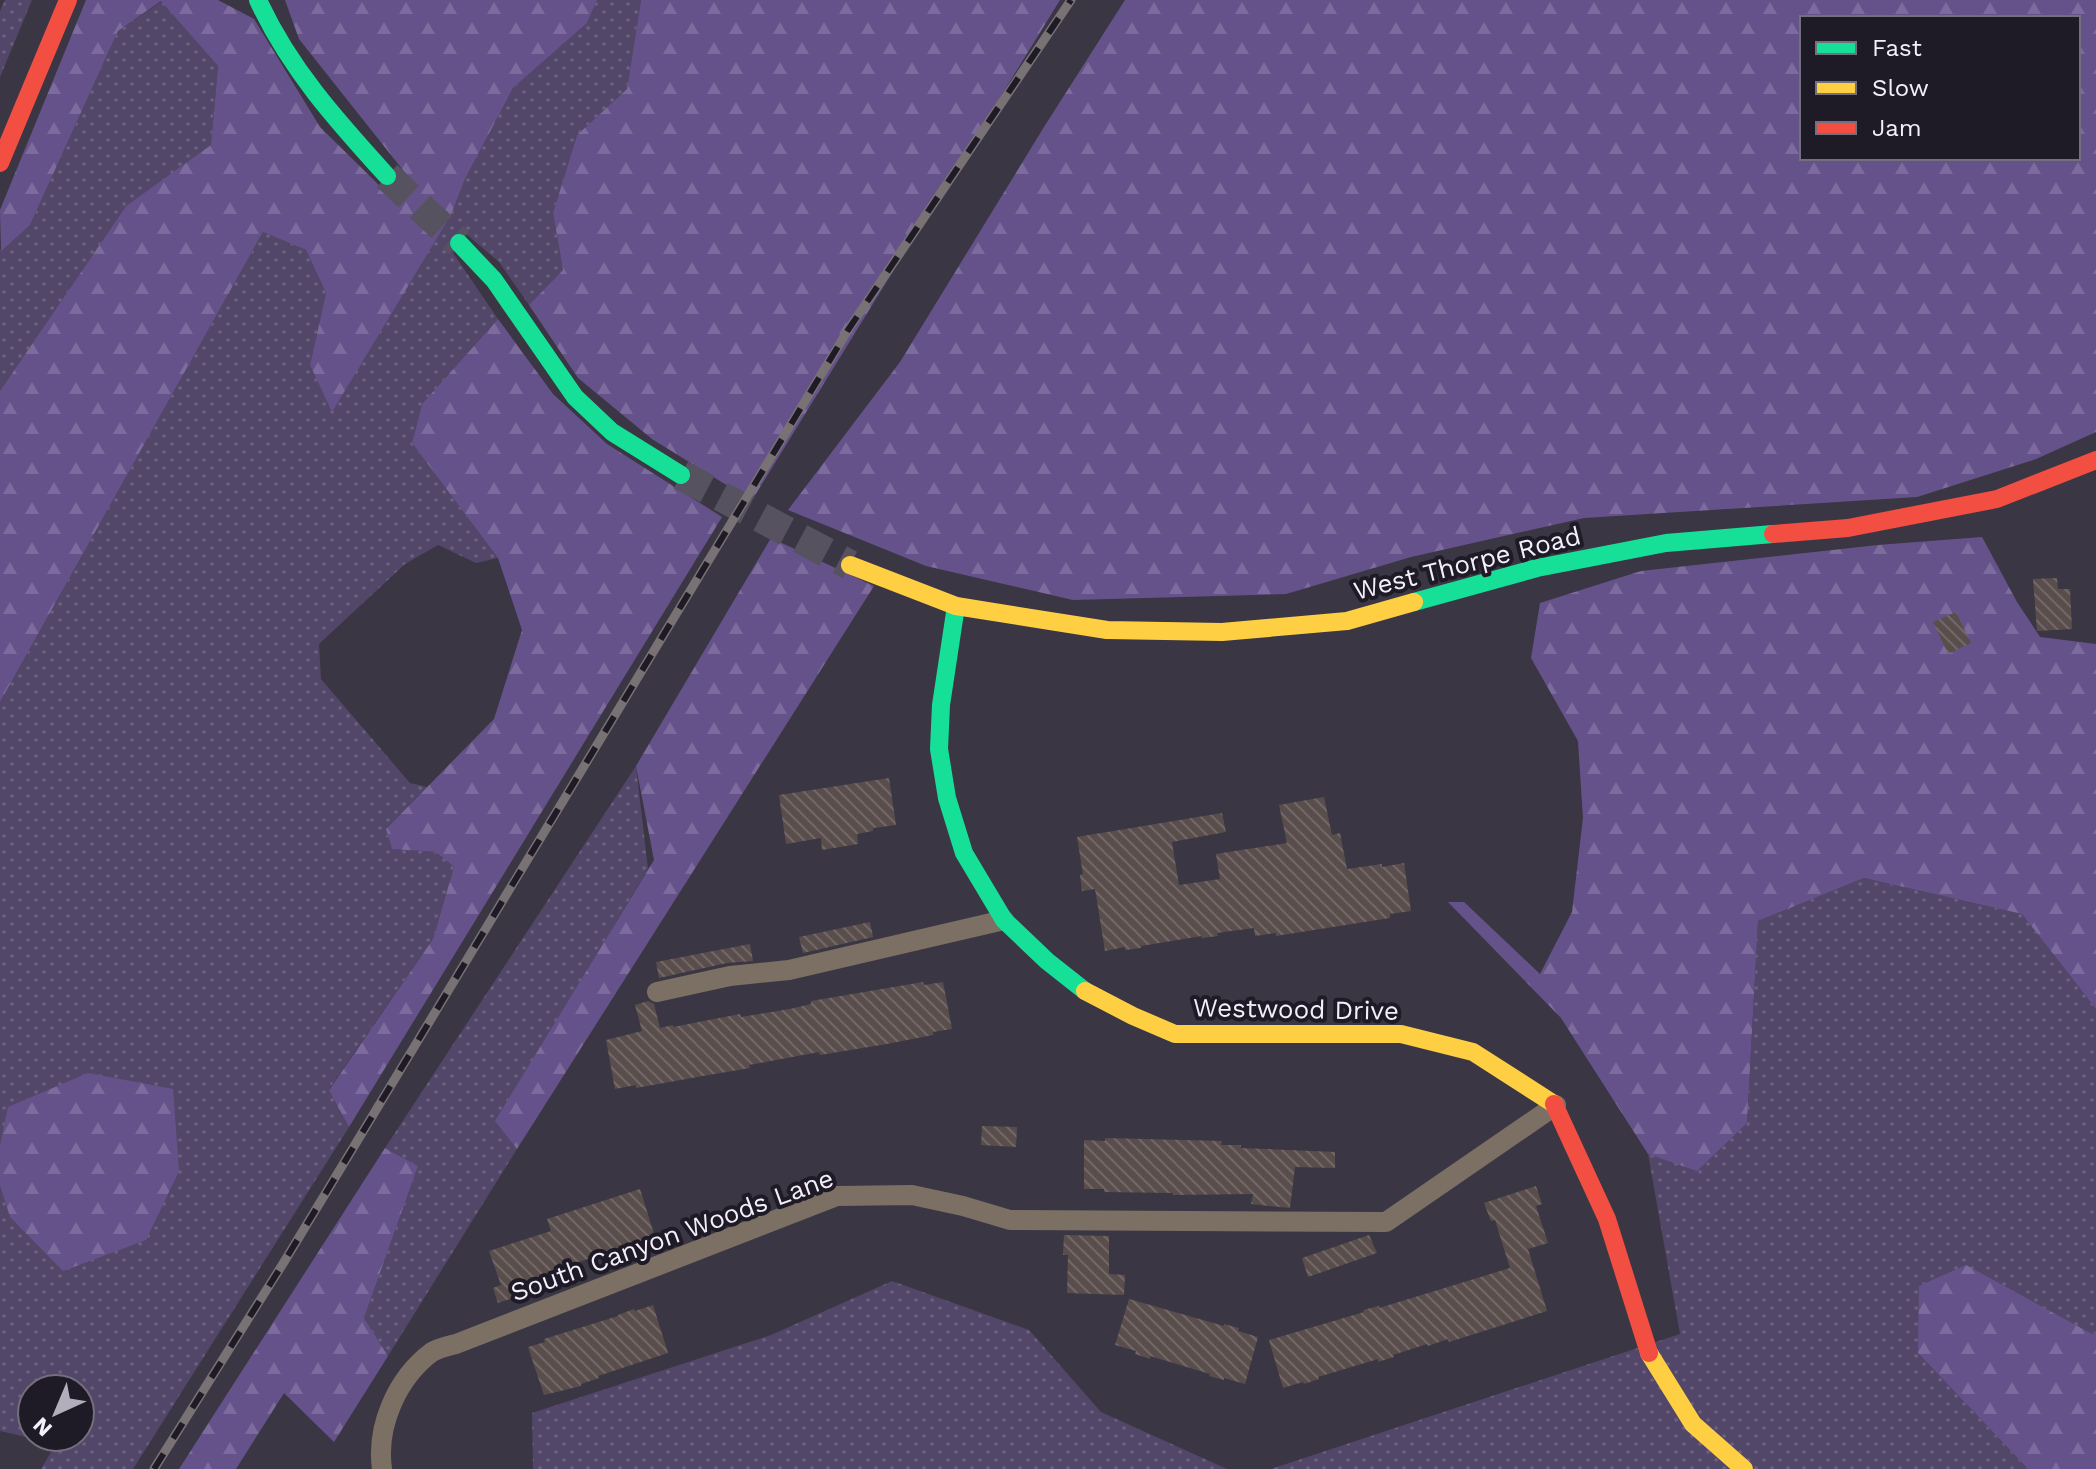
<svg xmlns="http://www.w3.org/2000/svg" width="2096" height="1469" font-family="'Work Sans',sans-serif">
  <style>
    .grass { fill: url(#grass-dots); fill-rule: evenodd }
    .forest { fill: url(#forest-firs); fill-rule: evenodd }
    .building { fill: url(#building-back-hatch) }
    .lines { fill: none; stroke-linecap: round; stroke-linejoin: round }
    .secondary-tunnel { stroke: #575260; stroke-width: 30; stroke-dasharray: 30 15; stroke-linecap: butt }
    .street { stroke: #7c7065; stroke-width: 20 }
    .fast { stroke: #16e098; stroke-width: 18 }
    .slow { stroke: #ffcf43; stroke-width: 18 }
    .jam { stroke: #f24e42; stroke-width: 18 }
    .rail-casing { stroke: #797274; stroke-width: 9 }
    .rail { stroke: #1e1a26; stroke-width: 6; stroke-dasharray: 18; stroke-linecap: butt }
    .labels { text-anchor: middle; stroke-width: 8; stroke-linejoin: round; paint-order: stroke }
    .street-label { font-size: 26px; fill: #f3effd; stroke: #1e1a26 }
  </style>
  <defs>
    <pattern id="grass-dots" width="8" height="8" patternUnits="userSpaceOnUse" patternTransform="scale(2)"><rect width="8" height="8" fill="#524669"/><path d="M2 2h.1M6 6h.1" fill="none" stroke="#6b617f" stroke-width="1.8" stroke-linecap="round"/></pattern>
    <pattern id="forest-firs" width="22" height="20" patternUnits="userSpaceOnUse" patternTransform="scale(2)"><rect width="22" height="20" fill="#66528b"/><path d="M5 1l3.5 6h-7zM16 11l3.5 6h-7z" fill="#7c6b9c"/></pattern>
    <pattern id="building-back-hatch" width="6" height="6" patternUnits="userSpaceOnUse" patternTransform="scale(2)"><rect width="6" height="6" fill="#5a4e4c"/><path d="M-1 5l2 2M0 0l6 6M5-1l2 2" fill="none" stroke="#726867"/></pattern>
  </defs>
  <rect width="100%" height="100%" fill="#3b3644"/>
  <g class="grass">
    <path d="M 5,0 L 32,0 L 0,77 L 0,11 Z"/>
    <path d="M 597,0 L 641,0 L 627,89 L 577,135 L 553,213 L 563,270 L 529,305 L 499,262 L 465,233 L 453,253 L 498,319 L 422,404 L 412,443 L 498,558 L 476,563 L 438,545 L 405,564 L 319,644 L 321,679 L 410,783 L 427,787 L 386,829 L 392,849 L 436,852 L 454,867 L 433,939 L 329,1089 L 349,1127 L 133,1469 L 41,1469 L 56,1444 L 0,1431 L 0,1186 L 10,1217 L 9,1107 L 0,1145 L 0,702 L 263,232 L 306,250 L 326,293 L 310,365 L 332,411 L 451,215 L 465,179 L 513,88 L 587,23 ZM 32,1389 L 80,1389 L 80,1437 L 32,1437 Z"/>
    <path d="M 162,1 L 218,66 L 211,146 L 126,206 L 0,391 L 0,250 L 30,225 L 118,31 Z"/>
    <path d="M 636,766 L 648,869 L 496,1121 L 517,1149 L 388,1356 L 364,1318 L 418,1166 L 385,1148 Z"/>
    <path d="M 1864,878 L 2022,914 L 2096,1009 L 2096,1330 L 2093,1334 L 1918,1353 L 2028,1469 L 1271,1469 L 1680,1334 L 1648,1154 L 1697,1170 L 1747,1123 L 1758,921 Z"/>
    <path d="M 892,1281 L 1029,1330 L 1101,1412 L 1227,1469 L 533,1469 L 532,1413 L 771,1335 Z"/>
  </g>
  <g class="forest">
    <path d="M 86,0 L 218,0 L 254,19 L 320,127 L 386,192 L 414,184 L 299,39 L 285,0 L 597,0 L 587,23 L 513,88 L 465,179 L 451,215 L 332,412 L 310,365 L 326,293 L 306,250 L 263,232 L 0,702 L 0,391 L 126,206 L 211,145 L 218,66 L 161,1 L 118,31 L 30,225 L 1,251 L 0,210 Z"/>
    <path d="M 641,0 L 1060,0 L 754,497 L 741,494 L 652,439 L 578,378 L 529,305 L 563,270 L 553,213 L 577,135 L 627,89 Z"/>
    <path d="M 1125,0 L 2096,0 L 2096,432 L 2036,459 L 1917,497 L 1584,518 L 1411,557 L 1286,594 L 1073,600 L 926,566 L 788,510 L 900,362 L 1044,127 ZM 1802,18 L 2078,18 L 2078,158 L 1802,158 Z"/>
    <path d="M 498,319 L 553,394 L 607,444 L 722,517 L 349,1127 L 329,1090 L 433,939 L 454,867 L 436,852 L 392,849 L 386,829 L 494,719 L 522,630 L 498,558 L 412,443 L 422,404 Z"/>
    <path d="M 1982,537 L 2017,602 L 2040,637 L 2096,644 L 2096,1009 L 2022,914 L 1864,878 L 1758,921 L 1747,1123 L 1697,1171 L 1648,1154 L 1561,1018 L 1448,902 L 1464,902 L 1540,974 L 1572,912 L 1583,818 L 1578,741 L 1531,658 L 1540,603 L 1641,571 L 1878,545 Z"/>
    <path d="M 771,538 L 874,586 L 517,1149 L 495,1121 L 654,860 L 636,766 Z"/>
    <path d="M 88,1073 L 173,1089 L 179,1171 L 146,1240 L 63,1271 L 10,1217 L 0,1186 L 0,1145 L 8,1107 Z"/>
    <path d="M 385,1148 L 418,1166 L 364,1318 L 388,1356 L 334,1442 L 284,1393 L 236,1469 L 179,1469 Z"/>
    <path d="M 1966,1265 L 2092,1334 L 2096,1330 L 2096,1469 L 2028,1469 L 1918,1353 L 1919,1286 Z"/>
  </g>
  <g class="building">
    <path d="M 2057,578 L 2058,589 L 2070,589 L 2072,629 L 2037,631 L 2033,579 Z"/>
    <path d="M 1956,612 L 1971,643 L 1948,654 L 1933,622 Z"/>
    <path d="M 889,778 L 896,825 L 873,828 L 873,831 L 857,834 L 858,844 L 822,850 L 821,838 L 786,844 L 779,795 Z"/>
    <path d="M 1324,797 L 1332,835 L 1340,833 L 1347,869 L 1382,864 L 1382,867 L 1404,863 L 1411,911 L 1390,914 L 1390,918 L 1276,936 L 1276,933 L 1255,936 L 1254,928 L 1217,933 L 1218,936 L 1202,938 L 1202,936 L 1141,946 L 1141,948 L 1125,950 L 1125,947 L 1105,951 L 1095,889 L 1082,891 L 1080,875 L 1083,874 L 1077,837 L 1222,813 L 1226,832 L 1172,842 L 1179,885 L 1220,879 L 1216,854 L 1287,843 L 1279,805 Z"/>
    <path d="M 870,922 L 873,937 L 803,953 L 799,937 Z"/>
    <path d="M 750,944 L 753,961 L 727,963 L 659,978 L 656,962 Z"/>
    <path d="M 923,982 L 924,985 L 943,982 L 952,1029 L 933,1032 L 933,1035 L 887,1044 L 820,1055 L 819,1052 L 771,1061 L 749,1065 L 750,1068 L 703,1076 L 636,1088 L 636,1085 L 615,1089 L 606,1040 L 642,1031 L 635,1005 L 648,1001 L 654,1004 L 660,1028 L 673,1025 L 673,1027 L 740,1014 L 741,1017 L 790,1009 L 811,1004 L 811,1001 Z"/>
    <path d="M 982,1126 L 1017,1127 L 1016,1147 L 981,1145 Z"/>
    <path d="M 1105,1138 L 1222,1141 L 1221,1145 L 1241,1145 L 1241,1148 L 1335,1152 L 1335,1168 L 1295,1167 L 1290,1208 L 1251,1204 L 1253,1194 L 1173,1195 L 1173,1193 L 1104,1192 L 1104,1189 L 1084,1189 L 1084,1140 L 1105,1141 Z"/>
    <path d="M 1536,1186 L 1542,1204 L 1536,1206 L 1548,1243 L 1528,1249 L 1547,1311 L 1449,1342 L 1448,1339 L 1428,1346 L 1427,1344 L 1393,1355 L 1394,1357 L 1378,1362 L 1378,1359 L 1318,1377 L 1319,1379 L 1304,1384 L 1303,1382 L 1283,1388 L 1269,1340 L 1364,1312 L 1363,1310 L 1379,1306 L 1379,1308 L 1510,1268 L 1495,1220 L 1491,1221 L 1484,1203 Z"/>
    <path d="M 640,1189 L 655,1237 L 548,1272 L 552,1285 L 498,1303 L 493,1288 L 501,1285 L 489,1251 L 551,1231 L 547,1219 Z"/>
    <path d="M 1064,1235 L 1109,1236 L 1109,1274 L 1125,1275 L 1124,1295 L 1067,1293 L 1068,1255 L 1063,1255 Z"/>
    <path d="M 1369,1235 L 1377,1253 L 1308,1277 L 1302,1258 Z"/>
    <path d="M 1129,1299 L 1224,1326 L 1224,1324 L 1239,1328 L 1238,1331 L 1258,1337 L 1245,1384 L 1224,1378 L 1224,1380 L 1209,1376 L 1210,1374 L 1150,1356 L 1150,1359 L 1135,1354 L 1136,1351 L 1115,1345 Z"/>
    <path d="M 653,1305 L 668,1353 L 598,1376 L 599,1378 L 581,1384 L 581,1386 L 544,1395 L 528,1347 L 545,1342 L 544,1339 L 618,1316 L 618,1315 L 634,1309 L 635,1311 Z"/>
  </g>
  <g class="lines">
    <g class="secondary-tunnel">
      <path d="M 387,176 L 459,243"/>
      <path d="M 681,475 L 850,565"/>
    </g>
    <g class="street">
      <path d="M 657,992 L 730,976 L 789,970 L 1004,920"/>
      <path d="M 382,1469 C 376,1426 397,1378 432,1352 C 439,1348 448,1346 456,1344 L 837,1196 L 912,1195 L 963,1206 L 1010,1220 L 1386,1222 L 1556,1105"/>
    </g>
    <g class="fast">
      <path d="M 258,0 C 289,68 337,121 387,176"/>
      <path d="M 459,243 L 494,280 L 575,397 L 612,432 L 681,475"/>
      <path d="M 1414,602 L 1537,568 L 1666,543 L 1773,534"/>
      <path d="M 956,606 L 941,705 L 939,749 L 947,798 L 964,853 L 1004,920 L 1047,961 L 1085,991"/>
    </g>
    <g class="slow">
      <path d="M 850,565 L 956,606 L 1107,630 L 1222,632 L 1347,621 L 1414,602"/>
      <path d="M 1085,991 L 1133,1016 L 1175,1034 L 1401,1034 L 1473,1052 L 1554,1104"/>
      <path d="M 1649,1353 L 1693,1424 L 1744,1469"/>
    </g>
    <g class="jam">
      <path d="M 0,163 L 68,0"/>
      <path d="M 1773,534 L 1848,528 L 1997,499 L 2096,460"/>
      <path d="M 1554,1104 L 1607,1219 L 1649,1353"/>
    </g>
    <defs>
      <path id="rail" d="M 154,1469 L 284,1262 L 848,330 L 1071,0"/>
    </defs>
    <use href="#rail" class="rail-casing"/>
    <use href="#rail" class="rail"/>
  </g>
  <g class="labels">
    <g class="street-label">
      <text transform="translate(1467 563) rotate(-14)" y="9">West Thorpe Road</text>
      <text transform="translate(1296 1009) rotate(1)" y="9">Westwood Drive</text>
      <text transform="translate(672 1235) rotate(-20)" y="9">South Canyon Woods Lane</text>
    </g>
  </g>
  <rect x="1800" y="16" width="280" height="144" fill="#1e1a26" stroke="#736f7c" stroke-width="2"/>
  <rect x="1816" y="42" width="40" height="12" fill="#16e098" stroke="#736f7c" stroke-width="2"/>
  <text x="1872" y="56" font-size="24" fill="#f3effd">Fast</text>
  <rect x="1816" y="82" width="40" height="12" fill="#ffcf43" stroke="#736f7c" stroke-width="2"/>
  <text x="1872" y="96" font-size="24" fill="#f3effd">Slow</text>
  <rect x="1816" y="122" width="40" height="12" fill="#f24e42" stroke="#736f7c" stroke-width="2"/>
  <text x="1872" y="136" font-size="24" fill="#f3effd">Jam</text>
  <g transform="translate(56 1413) rotate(224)"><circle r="38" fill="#1e1a26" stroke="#736f7c" stroke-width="2"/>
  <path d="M0-6L14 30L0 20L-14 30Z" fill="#b3aebc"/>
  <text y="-12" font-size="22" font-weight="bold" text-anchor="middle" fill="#f3effd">N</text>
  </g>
</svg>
